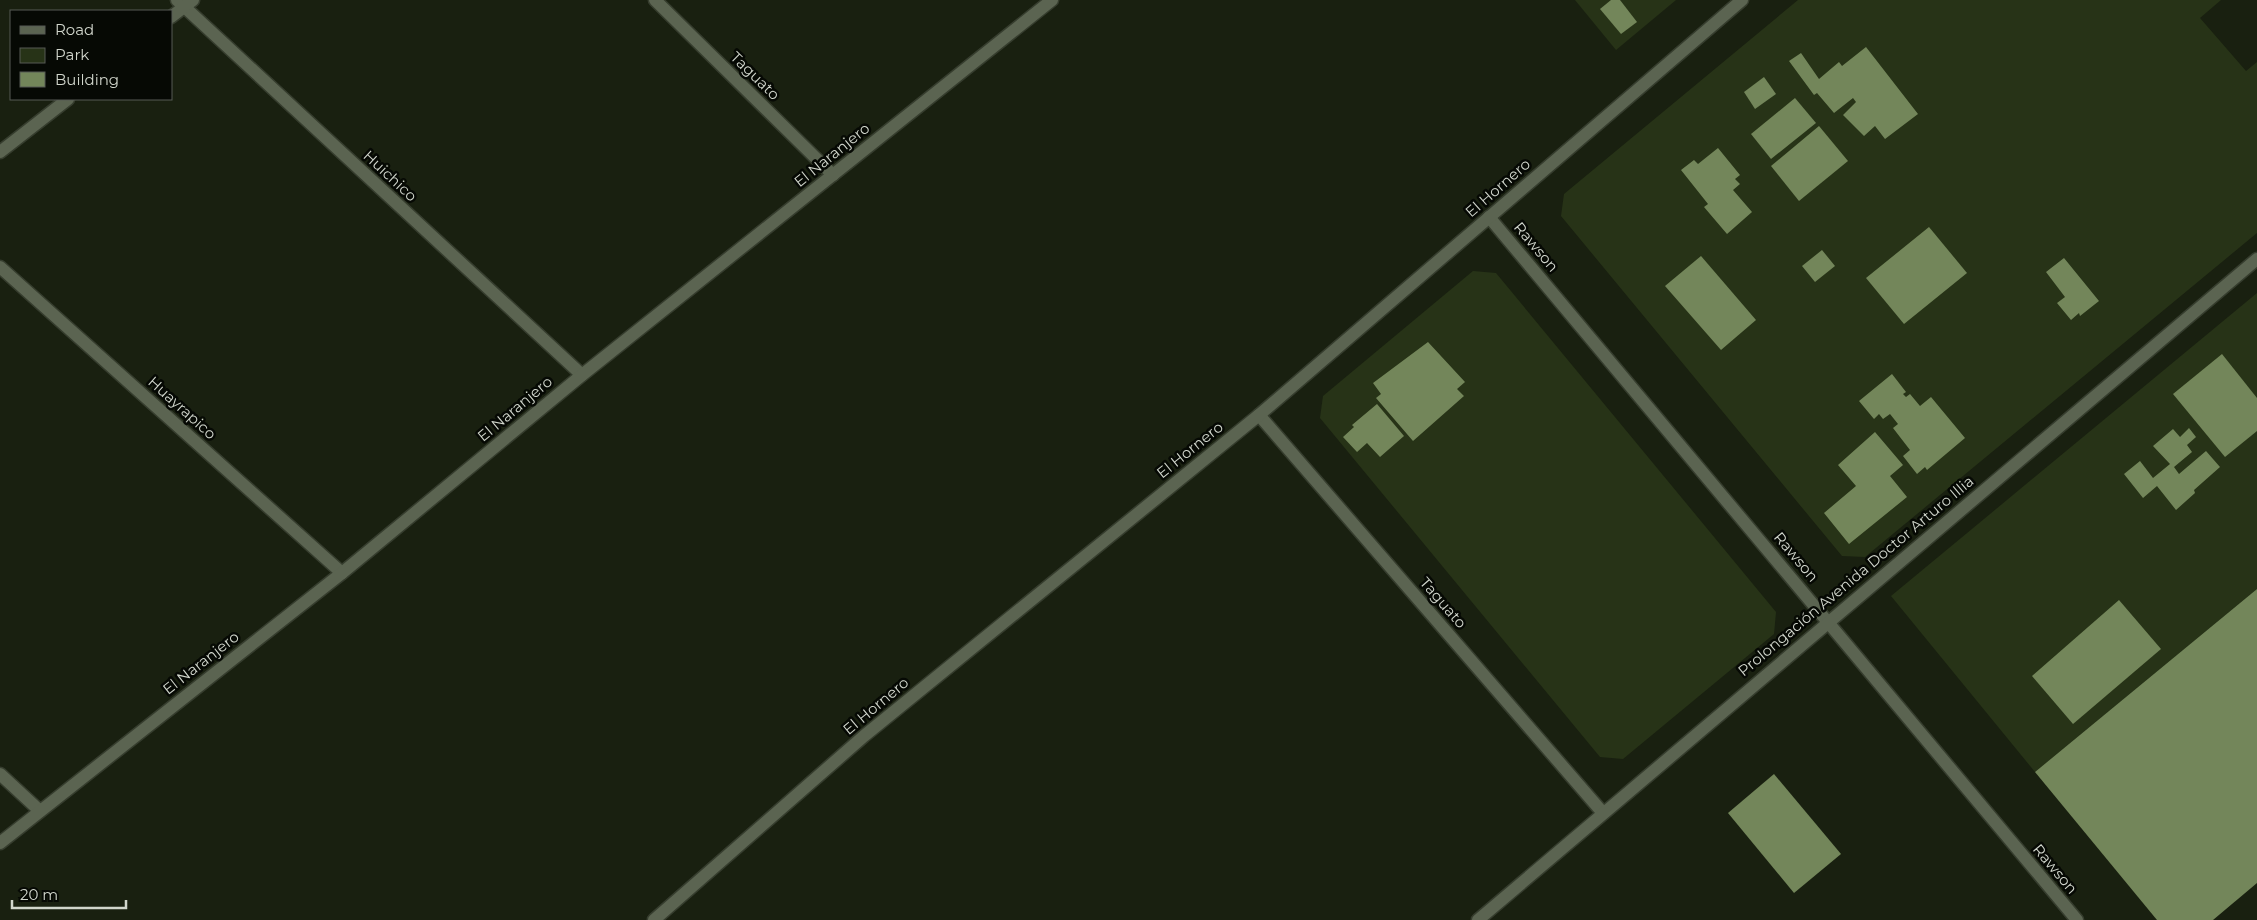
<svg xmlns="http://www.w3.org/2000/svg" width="2257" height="920" font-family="Montserrat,sans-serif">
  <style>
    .green { fill: #273317 }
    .building { fill: #73865a }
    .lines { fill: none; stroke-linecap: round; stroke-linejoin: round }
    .minor-casing { stroke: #363d2e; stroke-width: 15 }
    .minor { stroke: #5b6451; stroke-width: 12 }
    .labels { text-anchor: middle; stroke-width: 5; stroke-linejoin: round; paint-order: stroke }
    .street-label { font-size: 15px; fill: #d1d6cc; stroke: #060904 }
  </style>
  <rect width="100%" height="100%" fill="#192010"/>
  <g class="green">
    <path d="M 1575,0 L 1676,0 L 1616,50 Z"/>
    <path d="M 1798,0 L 2221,0 L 2200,18 L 2246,71 L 2257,62 L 2257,233 L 1865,557 L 1842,556 L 1561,216 L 1564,194 Z"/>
    <path d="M 1473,271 L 1496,273 L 1776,612 L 1774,634 L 1623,759 L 1600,757 L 1320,418 L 1323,396 Z"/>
    <path d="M 2257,293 L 2257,589 L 2035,772 L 1891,596 Z"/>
  </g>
  <g class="building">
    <path d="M 1611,0 L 1620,0 L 1637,22 L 1621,34 L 1600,9 Z"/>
    <path d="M 1866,47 L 1918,114 L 1885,139 L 1875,126 L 1864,136 L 1843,115 L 1856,102 L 1853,98 L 1834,113 L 1817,93 L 1814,95 L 1789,61 L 1801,53 L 1819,79 L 1839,62 L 1842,66 Z"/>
    <path d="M 1764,77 L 1776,94 L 1755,109 L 1744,92 Z"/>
    <path d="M 1795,98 L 1816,123 L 1771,159 L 1751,134 Z"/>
    <path d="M 1819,126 L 1848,161 L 1799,201 L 1771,166 Z"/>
    <path d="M 1718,148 L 1740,175 L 1735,179 L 1740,184 L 1733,190 L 1752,212 L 1727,234 L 1704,207 L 1708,204 L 1681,170 L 1694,160 L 1698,164 Z"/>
    <path d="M 1929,227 L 1967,273 L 1904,324 L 1866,278 Z"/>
    <path d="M 1822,250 L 1835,266 L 1815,282 L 1802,266 Z"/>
    <path d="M 1701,256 L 1756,320 L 1721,350 L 1665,286 Z"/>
    <path d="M 2064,258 L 2099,301 L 2080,316 L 2079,313 L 2071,320 L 2057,303 L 2065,297 L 2046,272 Z"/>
    <path d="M 1428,342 L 1465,382 L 1457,389 L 1464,396 L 1413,441 L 1376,398 L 1381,394 L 1373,383 Z"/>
    <path d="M 2222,354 L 2257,398 L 2257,431 L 2225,457 L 2173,394 Z"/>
    <path d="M 1892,374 L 1906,392 L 1903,394 L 1906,397 L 1910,394 L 1920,406 L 1931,397 L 1965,438 L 1927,470 L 1925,467 L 1917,474 L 1903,456 L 1910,450 L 1893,428 L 1898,424 L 1890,414 L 1883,419 L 1879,414 L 1874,419 L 1859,401 Z"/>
    <path d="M 1377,404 L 1404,436 L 1380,457 L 1367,443 L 1357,452 L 1343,437 L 1354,427 L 1352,425 Z"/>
    <path d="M 2189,428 L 2196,437 L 2187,445 L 2192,452 L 2174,467 L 2179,474 L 2206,451 L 2220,467 L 2194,490 L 2195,493 L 2176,510 L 2157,486 L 2143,498 L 2124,474 L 2140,461 L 2153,478 L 2170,464 L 2153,446 L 2173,429 L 2180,437 Z"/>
    <path d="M 1875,432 L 1903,465 L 1890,476 L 1907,497 L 1849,544 L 1824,513 L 1856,486 L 1838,465 Z"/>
    <path d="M 2257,589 L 2257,883 L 2213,920 L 2157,920 L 2035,772 Z"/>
    <path d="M 2119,600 L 2161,649 L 2073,724 L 2032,676 Z"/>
    <path d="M 1774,774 L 1841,854 L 1794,893 L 1728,813 Z"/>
  </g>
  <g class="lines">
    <defs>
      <g id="minor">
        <path d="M 177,0 L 582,375"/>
        <path d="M 655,0 L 833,175"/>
        <path d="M 171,17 L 193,0"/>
        <path d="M 0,152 L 68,99"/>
        <path d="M 1489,217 L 2077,920"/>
        <path d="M 0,267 L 342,573"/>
        <path d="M 1259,415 L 1603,813"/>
        <path d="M 0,774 L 40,811"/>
        <path d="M 0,843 L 342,573 L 582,375 L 1052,0"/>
        <path d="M 654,920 L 864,736 L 1259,415 L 1742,0"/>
        <path d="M 1478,920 L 2257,259"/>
      </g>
    </defs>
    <use href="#minor" class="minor-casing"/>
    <use href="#minor" class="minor"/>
  </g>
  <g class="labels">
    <g class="street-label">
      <text transform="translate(755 76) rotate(44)" y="5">Taguato</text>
      <text transform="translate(832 155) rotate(-39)" y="5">El Naranjero</text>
      <text transform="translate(390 176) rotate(43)" y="5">Huichico</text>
      <text transform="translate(1498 188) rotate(-41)" y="5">El Hornero</text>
      <text transform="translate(1536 247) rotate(50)" y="5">Rawson</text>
      <text transform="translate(182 408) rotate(42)" y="5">Huayrapico</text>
      <text transform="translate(515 409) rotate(-40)" y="5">El Naranjero</text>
      <text transform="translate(1190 450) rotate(-39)" y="5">El Hornero</text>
      <text transform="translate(1796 557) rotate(50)" y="5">Rawson</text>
      <text transform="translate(1856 576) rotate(-40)" y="5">Prolongación Avenida Doctor Arturo Illia</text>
      <text transform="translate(1443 603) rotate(49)" y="5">Taguato</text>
      <text transform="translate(201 663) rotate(-38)" y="5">El Naranjero</text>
      <text transform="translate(876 706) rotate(-40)" y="5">El Hornero</text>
      <text transform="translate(2055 869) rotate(50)" y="5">Rawson</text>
    </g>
  </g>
  <rect x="10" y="10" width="162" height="90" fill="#060904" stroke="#575b54"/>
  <rect x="20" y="26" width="25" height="8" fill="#5b6451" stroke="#575b54"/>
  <text x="55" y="35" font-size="15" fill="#d1d6cc">Road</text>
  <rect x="20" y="48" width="25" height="15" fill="#273317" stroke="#575b54"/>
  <text x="55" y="60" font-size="15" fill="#d1d6cc">Park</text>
  <rect x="20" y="72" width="25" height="15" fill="#73865a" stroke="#575b54"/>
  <text x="55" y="85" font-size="15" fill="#d1d6cc">Building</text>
  <path d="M12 900v8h114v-8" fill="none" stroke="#d1d6cc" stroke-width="2.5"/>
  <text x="20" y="900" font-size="15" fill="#d1d6cc" stroke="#060904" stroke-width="4" paint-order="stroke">20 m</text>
</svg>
